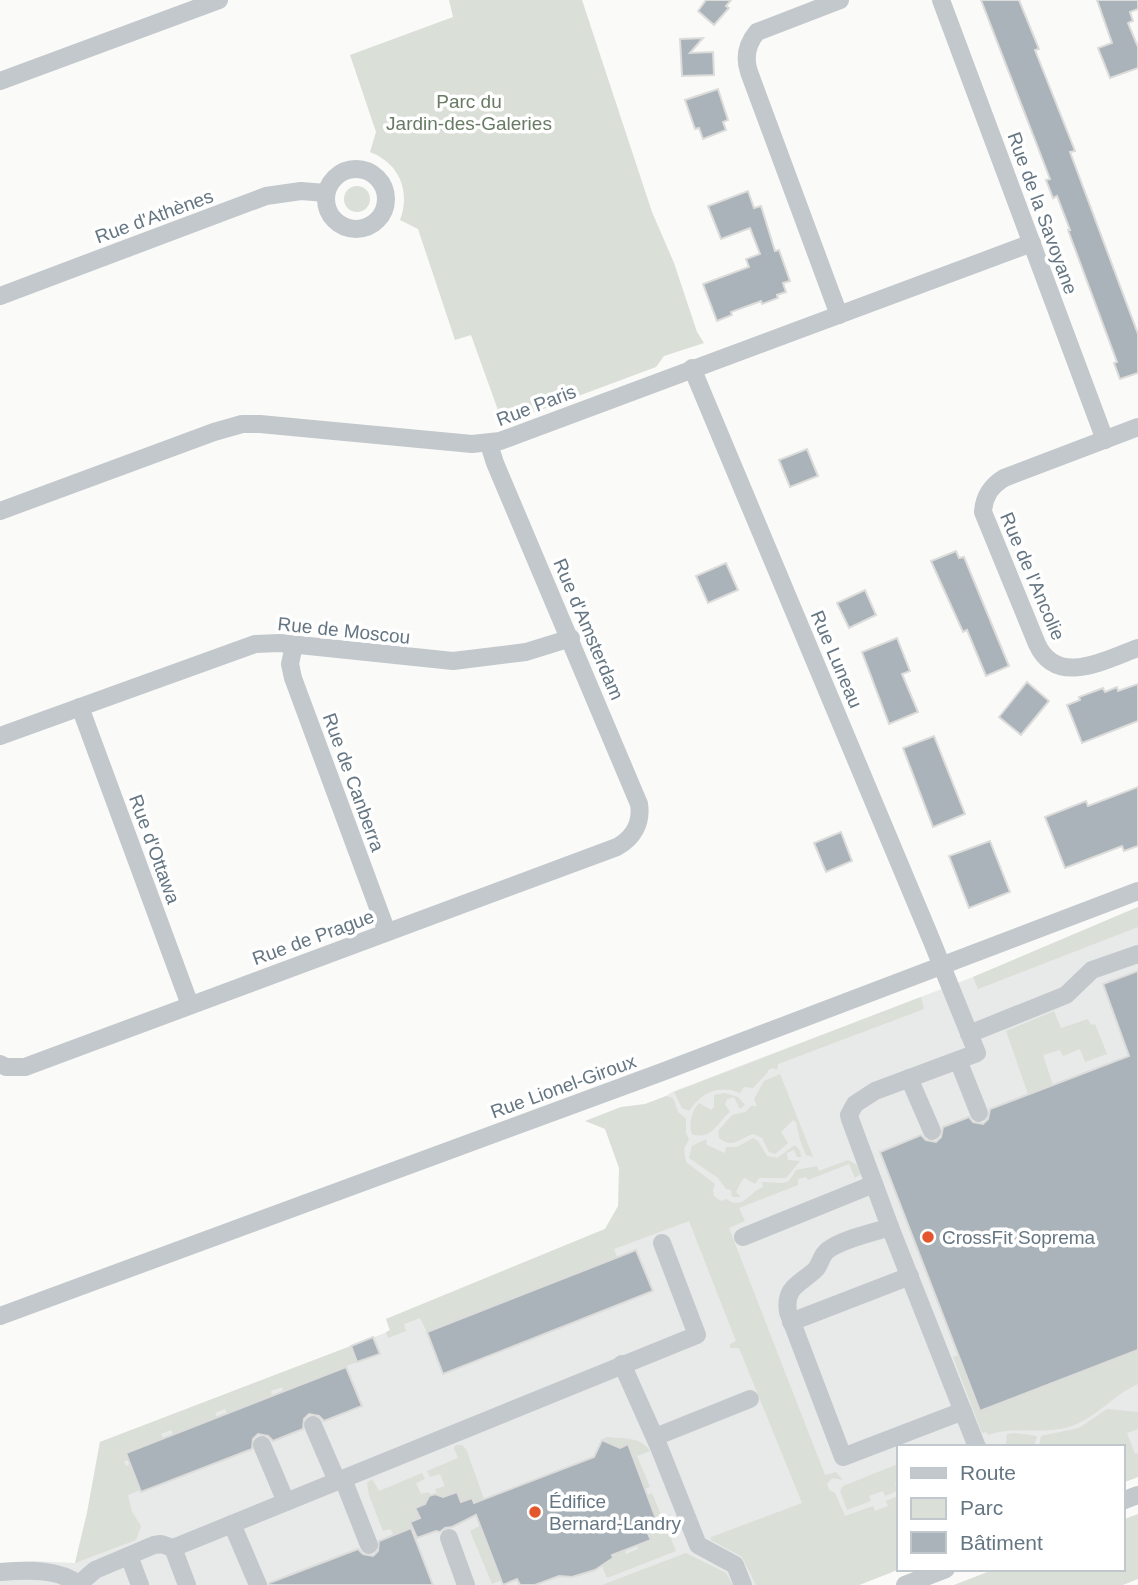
<svg xmlns="http://www.w3.org/2000/svg" width="1138" height="1585" font-family="Helvetica,sans-serif">
  <style>
    .built { fill: #e8e9e9 }
    .green { fill: #dadfd7 }
    .building { fill: #aab3b9; stroke: #dcdcda; stroke-width: 2 }
    .lines { fill: none; stroke-linecap: round; stroke-linejoin: round }
    .minor { stroke: #c3c8cc; stroke-width: 18 }
    .poi-dot { fill: #e4572e; stroke: #fff; stroke-width: 2.5 }
    .labels { text-anchor: middle; stroke-width: 7; stroke-linejoin: round; paint-order: stroke }
    .park-label { font-size: 19px; fill: #687a64; stroke: #fff }
    .street-label { font-size: 19px; fill: #657683; stroke: #fff }
    .poi-label { font-size: 19px; fill: #657683; stroke: #fff; text-anchor: start }
  </style>
  <rect width="100%" height="100%" fill="#fafaf8"/>
  <path class="built" d="M 1138,907 L 1138,1477 L 1122,1483 L 1122,1447 L 898,1447 L 898,1569 L 900,1569 L 859,1585 L 0,1585 L 0,1563 L 33,1561 L 75,1563 L 87,1513 L 100,1442 L 390,1331 L 386,1319 L 408,1310 L 605,1229 L 680,1206 L 666,1096 L 672,1092 L 973,977 Z"/>
  <g class="green">
    <path d="M 449,0 L 582,0 L 652,212 L 674,263 L 697,332 L 704,343 L 664,356 L 656,367 L 503,424 L 471,335 L 455,340 L 418,229 L 400,220 C 411,191 399,163 370,152 L 376,132 L 350,55 L 453,17 Z"/>
    <circle cx="357" cy="199" r="13"/>
    <path d="M 1138,907 L 1138,927 L 978,989 L 973,977 Z"/>
    <path d="M 921,997 L 924,1009 L 778,1064 L 777,1070 L 773,1068 L 768,1070 L 768,1072 L 753,1088 L 744,1087 L 740,1093 C 718,1084 701,1093 689,1111 L 682,1108 L 674,1092 Z"/>
    <path d="M 1054,1011 L 1061,1028 L 1088,1019 L 1091,1025 L 1095,1024 L 1107,1054 L 1085,1062 L 1080,1049 L 1063,1056 L 1060,1050 L 1043,1055 L 1053,1085 L 1028,1094 L 1006,1031 Z"/>
    <path d="M 780,1074 L 813,1157 L 806,1155 L 800,1140 L 796,1122 L 793,1120 L 781,1132 L 788,1143 L 775,1154 L 769,1152 L 762,1138 L 754,1134 C 740,1137 733,1150 719,1138 L 718,1131 L 732,1115 L 745,1112 L 751,1106 L 757,1106 L 754,1099 L 764,1081 Z"/>
    <path d="M 725,1093 L 738,1097 L 745,1105 L 740,1109 L 734,1097 L 727,1099 L 725,1105 L 730,1112 C 717,1122 712,1141 692,1134 C 688,1123 692,1112 699,1103 L 711,1110 L 714,1107 L 714,1095 Z"/>
    <path d="M 666,1096 L 673,1098 L 678,1112 L 686,1119 L 686,1133 L 689,1139 L 684,1149 L 686,1162 L 715,1184 L 713,1190 L 714,1196 L 721,1201 L 726,1199 C 743,1211 749,1192 763,1187 L 762,1182 L 783,1183 L 789,1181 L 796,1170 L 817,1166 L 819,1171 L 848,1160 L 857,1165 L 861,1174 L 855,1178 L 849,1164 L 808,1180 L 806,1177 L 798,1179 L 798,1185 L 739,1208 L 745,1221 L 729,1228 L 825,1475 L 836,1472 L 843,1480 L 832,1478 L 827,1484 L 829,1490 L 835,1493 L 845,1516 L 873,1506 L 875,1511 L 888,1506 L 886,1501 L 898,1496 L 898,1569 L 900,1569 L 859,1585 L 756,1585 L 742,1557 L 711,1540 L 711,1537 L 722,1533 L 802,1503 L 739,1348 L 730,1348 L 730,1344 L 736,1341 L 689,1221 L 614,1249 L 617,1257 L 427,1332 L 420,1318 L 404,1324 L 406,1331 L 388,1338 L 386,1332 L 390,1330 L 386,1319 L 605,1229 L 618,1206 L 619,1168 L 605,1129 L 585,1121 L 621,1107 L 645,1104 Z"/>
    <path d="M 753,1138 L 758,1141 L 767,1156 L 777,1158 L 795,1145 L 800,1151 L 801,1157 L 797,1157 L 794,1150 L 787,1153 L 788,1160 L 800,1161 L 786,1178 L 759,1178 L 755,1184 L 745,1178 L 742,1180 L 736,1192 L 741,1197 L 732,1197 L 731,1190 L 726,1189 L 718,1178 L 689,1158 L 692,1146 L 706,1139 L 707,1145 L 725,1153 L 726,1147 L 737,1147 Z"/>
    <path d="M 351,1346 L 357,1362 L 283,1391 L 282,1387 L 271,1391 L 272,1395 L 227,1413 L 225,1409 L 215,1413 L 217,1417 L 173,1434 L 171,1430 L 161,1434 L 163,1438 L 126,1452 L 128,1460 L 124,1462 L 126,1466 L 130,1464 L 140,1490 L 128,1495 L 132,1512 L 141,1526 L 136,1540 L 75,1563 L 87,1513 L 100,1442 Z"/>
    <path d="M 1138,1350 L 1138,1384 C 1113,1395 1095,1419 1069,1427 C 1041,1435 1015,1425 988,1435 L 986,1432 L 982,1433 L 953,1357 L 958,1355 L 980,1411 Z"/>
    <path d="M 1107,1409 L 1138,1412 L 1138,1429 L 1127,1433 L 1135,1454 L 1138,1453 L 1138,1477 L 1122,1483 L 1122,1447 L 1039,1447 L 1041,1436 L 1079,1428 Z"/>
    <path d="M 1015,1433 L 1037,1436 L 1034,1447 L 1003,1447 L 1006,1443 L 1007,1434 Z"/>
    <path d="M 607,1437 C 622,1439 641,1436 650,1451 L 637,1456 L 650,1487 L 645,1489 L 628,1444 L 620,1448 L 602,1440 Z"/>
    <path d="M 456,1445 L 462,1445 L 466,1449 L 484,1499 L 474,1503 L 472,1498 L 461,1502 L 437,1494 L 435,1489 L 445,1486 L 440,1474 L 430,1477 L 427,1471 L 458,1458 L 454,1448 Z"/>
    <path d="M 898,1464 L 898,1482 L 895,1484 L 897,1491 L 885,1496 L 883,1491 L 869,1496 L 871,1501 L 847,1510 L 840,1491 L 843,1486 Z"/>
    <path d="M 422,1473 L 425,1479 L 416,1483 L 421,1494 L 429,1492 L 430,1495 L 425,1504 L 416,1508 L 420,1518 L 410,1522 L 412,1528 L 394,1535 L 390,1529 L 383,1531 L 369,1495 L 367,1483 L 372,1479 L 379,1491 Z"/>
    <path d="M 652,1493 L 676,1551 L 607,1578 L 602,1566 L 613,1559 L 612,1554 L 625,1550 L 626,1554 L 638,1549 L 637,1545 L 650,1540 L 646,1529 L 658,1524 L 647,1495 Z"/>
    <path d="M 1138,1514 L 1138,1579 L 1123,1585 L 954,1585 L 995,1569 L 1122,1569 L 1122,1520 Z"/>
    <path d="M 480,1526 L 501,1580 L 492,1584 L 470,1531 Z"/>
    <path d="M 686,1553 L 726,1573 L 733,1585 L 602,1585 Z"/>
  </g>
  <g class="building">
    <path d="M 706,0 L 731,0 L 726,6 L 729,8 L 714,25 L 698,11 Z"/>
    <path d="M 981,0 L 1019,0 L 1039,49 L 1035,50 L 1075,151 L 1070,152 L 1138,334 L 1138,373 L 1120,379 L 1114,363 L 1117,362 L 1068,230 L 1070,230 L 1057,196 L 1053,198 L 1046,180 L 1050,179 L 1037,145 Z"/>
    <path d="M 1097,0 L 1138,0 L 1138,9 L 1130,12 L 1133,21 L 1128,23 L 1138,47 L 1138,68 L 1110,78 L 1098,48 L 1112,43 Z"/>
    <path d="M 703,38 L 690,53 L 713,52 L 714,75 L 682,76 L 680,39 Z"/>
    <path d="M 718,89 L 728,120 L 723,122 L 726,130 L 703,139 L 699,128 L 695,129 L 685,100 Z"/>
    <path d="M 748,191 L 754,208 L 761,206 L 775,251 L 779,250 L 790,281 L 783,283 L 786,292 L 777,295 L 778,298 L 762,304 L 761,301 L 731,312 L 732,315 L 717,321 L 703,284 L 749,267 L 746,259 L 760,254 L 750,228 L 721,239 L 708,206 Z"/>
    <path d="M 807,449 L 818,476 L 790,487 L 779,460 Z"/>
    <path d="M 956,551 L 959,558 L 964,557 L 1009,666 L 986,676 L 967,630 L 963,632 L 931,561 Z"/>
    <path d="M 726,563 L 738,590 L 708,603 L 696,576 Z"/>
    <path d="M 865,590 L 876,615 L 849,628 L 837,603 Z"/>
    <path d="M 897,638 L 910,671 L 902,674 L 918,712 L 889,724 L 862,652 Z"/>
    <path d="M 1027,682 L 1049,701 L 1021,735 L 999,717 Z"/>
    <path d="M 1138,684 L 1138,721 L 1082,743 L 1067,705 L 1080,700 L 1079,697 L 1103,688 L 1105,692 L 1117,687 L 1118,691 Z"/>
    <path d="M 934,736 L 965,814 L 933,827 L 903,748 Z"/>
    <path d="M 1138,787 L 1138,846 L 1124,851 L 1122,846 L 1065,868 L 1045,817 L 1086,801 L 1088,806 Z"/>
    <path d="M 841,832 L 852,861 L 826,872 L 814,843 Z"/>
    <path d="M 990,841 L 1010,892 L 969,908 L 949,856 Z"/>
    <path d="M 1138,971 L 1138,1350 L 980,1411 L 880,1152 L 921,1135 L 926,1140 L 936,1142 L 941,1137 L 943,1127 L 969,1117 L 973,1122 L 983,1124 L 988,1119 L 990,1109 L 1129,1056 L 1103,984 Z"/>
    <path d="M 636,1250 L 653,1291 L 443,1374 L 427,1332 Z"/>
    <path d="M 373,1337 L 380,1354 L 357,1362 L 351,1346 Z"/>
    <path d="M 346,1367 L 362,1406 L 324,1421 L 319,1416 L 309,1414 L 304,1419 L 303,1429 L 273,1441 L 268,1436 L 258,1434 L 253,1439 L 252,1449 L 141,1492 L 126,1453 Z"/>
    <path d="M 602,1440 L 620,1448 L 628,1444 L 658,1524 L 646,1529 L 651,1540 L 612,1555 L 613,1558 L 595,1570 L 572,1577 L 559,1576 L 535,1585 L 520,1585 L 517,1579 L 503,1585 L 476,1515 L 452,1527 L 445,1528 L 440,1532 L 436,1531 L 417,1538 L 410,1522 L 420,1518 L 415,1508 L 425,1504 L 429,1496 L 435,1494 L 443,1497 L 457,1492 L 461,1502 L 472,1498 L 474,1503 L 594,1457 Z"/>
    <path d="M 411,1528 L 433,1585 L 269,1585 L 269,1583 L 358,1549 L 363,1554 L 373,1556 L 378,1551 L 379,1541 Z"/>
  </g>
  <g class="lines">
    <g class="minor">
      <path d="M 941,0 L 1105,440"/>
      <path d="M 0,81 L 219,0"/>
      <circle cx="356" cy="199" r="30"/>
      <path d="M 0,296 L 266,196 L 301,191 L 326,193"/>
      <path d="M 839,315 L 749,72 C 744,57 747,44 757,32 L 840,0"/>
      <path d="M 692,368 L 931,939 L 977,1053 L 875,1091 L 855,1104 L 849,1115 L 850,1119 L 890,1227 C 872,1233 842,1239 828,1250 C 821,1255 821,1263 816,1269 C 801,1284 784,1286 788,1312 L 843,1457 L 963,1411"/>
      <path d="M 1138,427 L 1004,478 C 991,486 984,496 983,512 L 1037,644 C 1057,688 1106,659 1138,648"/>
      <path d="M 0,511 L 214,432 L 242,424 L 260,424 L 472,444 L 500,441 L 1032,243"/>
      <path d="M 294,645 L 290,664 L 293,678 L 387,932"/>
      <path d="M 80,707 L 190,1005"/>
      <path d="M 0,736 L 255,644 L 280,643 L 453,661 L 526,652 L 571,638"/>
      <path d="M 969,1034 L 1066,995 L 1092,970 L 1138,954"/>
      <path d="M 958,1060 L 979,1113"/>
      <path d="M 0,1064 L 6,1067 L 25,1067 L 617,847 C 633,838 642,823 639,804 L 495,463 L 489,444"/>
      <path d="M 909,1078 L 932,1131"/>
      <path d="M 890,1227 L 977,1447"/>
      <path d="M 743,1237 L 874,1184"/>
      <path d="M 0,1316 L 662,1072 L 1138,891"/>
      <path d="M 791,1322 L 910,1276"/>
      <path d="M 622,1364 L 659,1447 L 698,1545 L 735,1565 L 743,1585"/>
      <path d="M 313,1425 L 337,1481"/>
      <path d="M 655,1437 L 750,1399"/>
      <path d="M 262,1445 L 286,1502"/>
      <path d="M 343,1479 L 369,1545"/>
      <path d="M 1122,1501 L 1138,1495"/>
      <path d="M 232,1524 L 258,1585"/>
      <path d="M 449,1538 L 466,1585"/>
      <path d="M 129,1556 L 140,1585"/>
      <path d="M 0,1572 C 27,1570 58,1568 80,1585"/>
      <path d="M 79,1584 L 95,1570 L 154,1545 L 161,1544 L 173,1548"/>
      <path d="M 187,1585 L 173,1548 L 697,1335 L 662,1243"/>
      <path d="M 905,1585 L 946,1569"/>
    </g>
  </g>
  <g class="poi-dot">
    <circle cx="928" cy="1237" r="7"/>
    <circle cx="535" cy="1512" r="7"/>
  </g>
  <g class="labels">
    <g class="park-label">
      <text x="469" y="108">Parc du<tspan x="469" dy="22">Jardin-des-Galeries</tspan></text>
    </g>
    <g class="street-label">
      <text transform="translate(1043 213) rotate(70)" y="7">Rue de la Savoyane</text>
      <text transform="translate(154 216) rotate(-20)" y="7">Rue d'Athènes</text>
      <text transform="translate(536 405) rotate(-21)" y="7">Rue Paris</text>
      <text transform="translate(1033 576) rotate(67)" y="7">Rue de l'Ancolie</text>
      <text transform="translate(589 629) rotate(67)" y="7">Rue d'Amsterdam</text>
      <text transform="translate(344 630) rotate(6)" y="7">Rue de Moscou</text>
      <text transform="translate(837 659) rotate(67)" y="7">Rue Luneau</text>
      <text transform="translate(354 782) rotate(70)" y="7">Rue de Canberra</text>
      <text transform="translate(155 849) rotate(70)" y="7">Rue d'Ottawa</text>
      <text transform="translate(313 937) rotate(-20)" y="7">Rue de Prague</text>
      <text transform="translate(563 1086) rotate(-20)" y="7">Rue Lionel-Giroux</text>
    </g>
    <g class="poi-label">
      <text x="942" y="1244">CrossFit Soprema</text>
      <text x="549" y="1508">Édifice<tspan x="549" dy="22">Bernard-Landry</tspan></text>
    </g>
  </g>
  <rect x="897" y="1445" width="228" height="126" fill="#ffffff" stroke="#c1c8cd" stroke-width="2"/>
  <rect x="911" y="1468" width="35" height="10" fill="#c3c8cc" stroke="#c1c8cd" stroke-width="2"/>
  <text x="960" y="1480" font-size="21" fill="#657683">Route</text>
  <rect x="911" y="1498" width="35" height="21" fill="#dadfd7" stroke="#c1c8cd" stroke-width="2"/>
  <text x="960" y="1515" font-size="21" fill="#657683">Parc</text>
  <rect x="911" y="1532" width="35" height="21" fill="#aab3b9" stroke="#c1c8cd" stroke-width="2"/>
  <text x="960" y="1550" font-size="21" fill="#657683">Bâtiment</text>
</svg>
